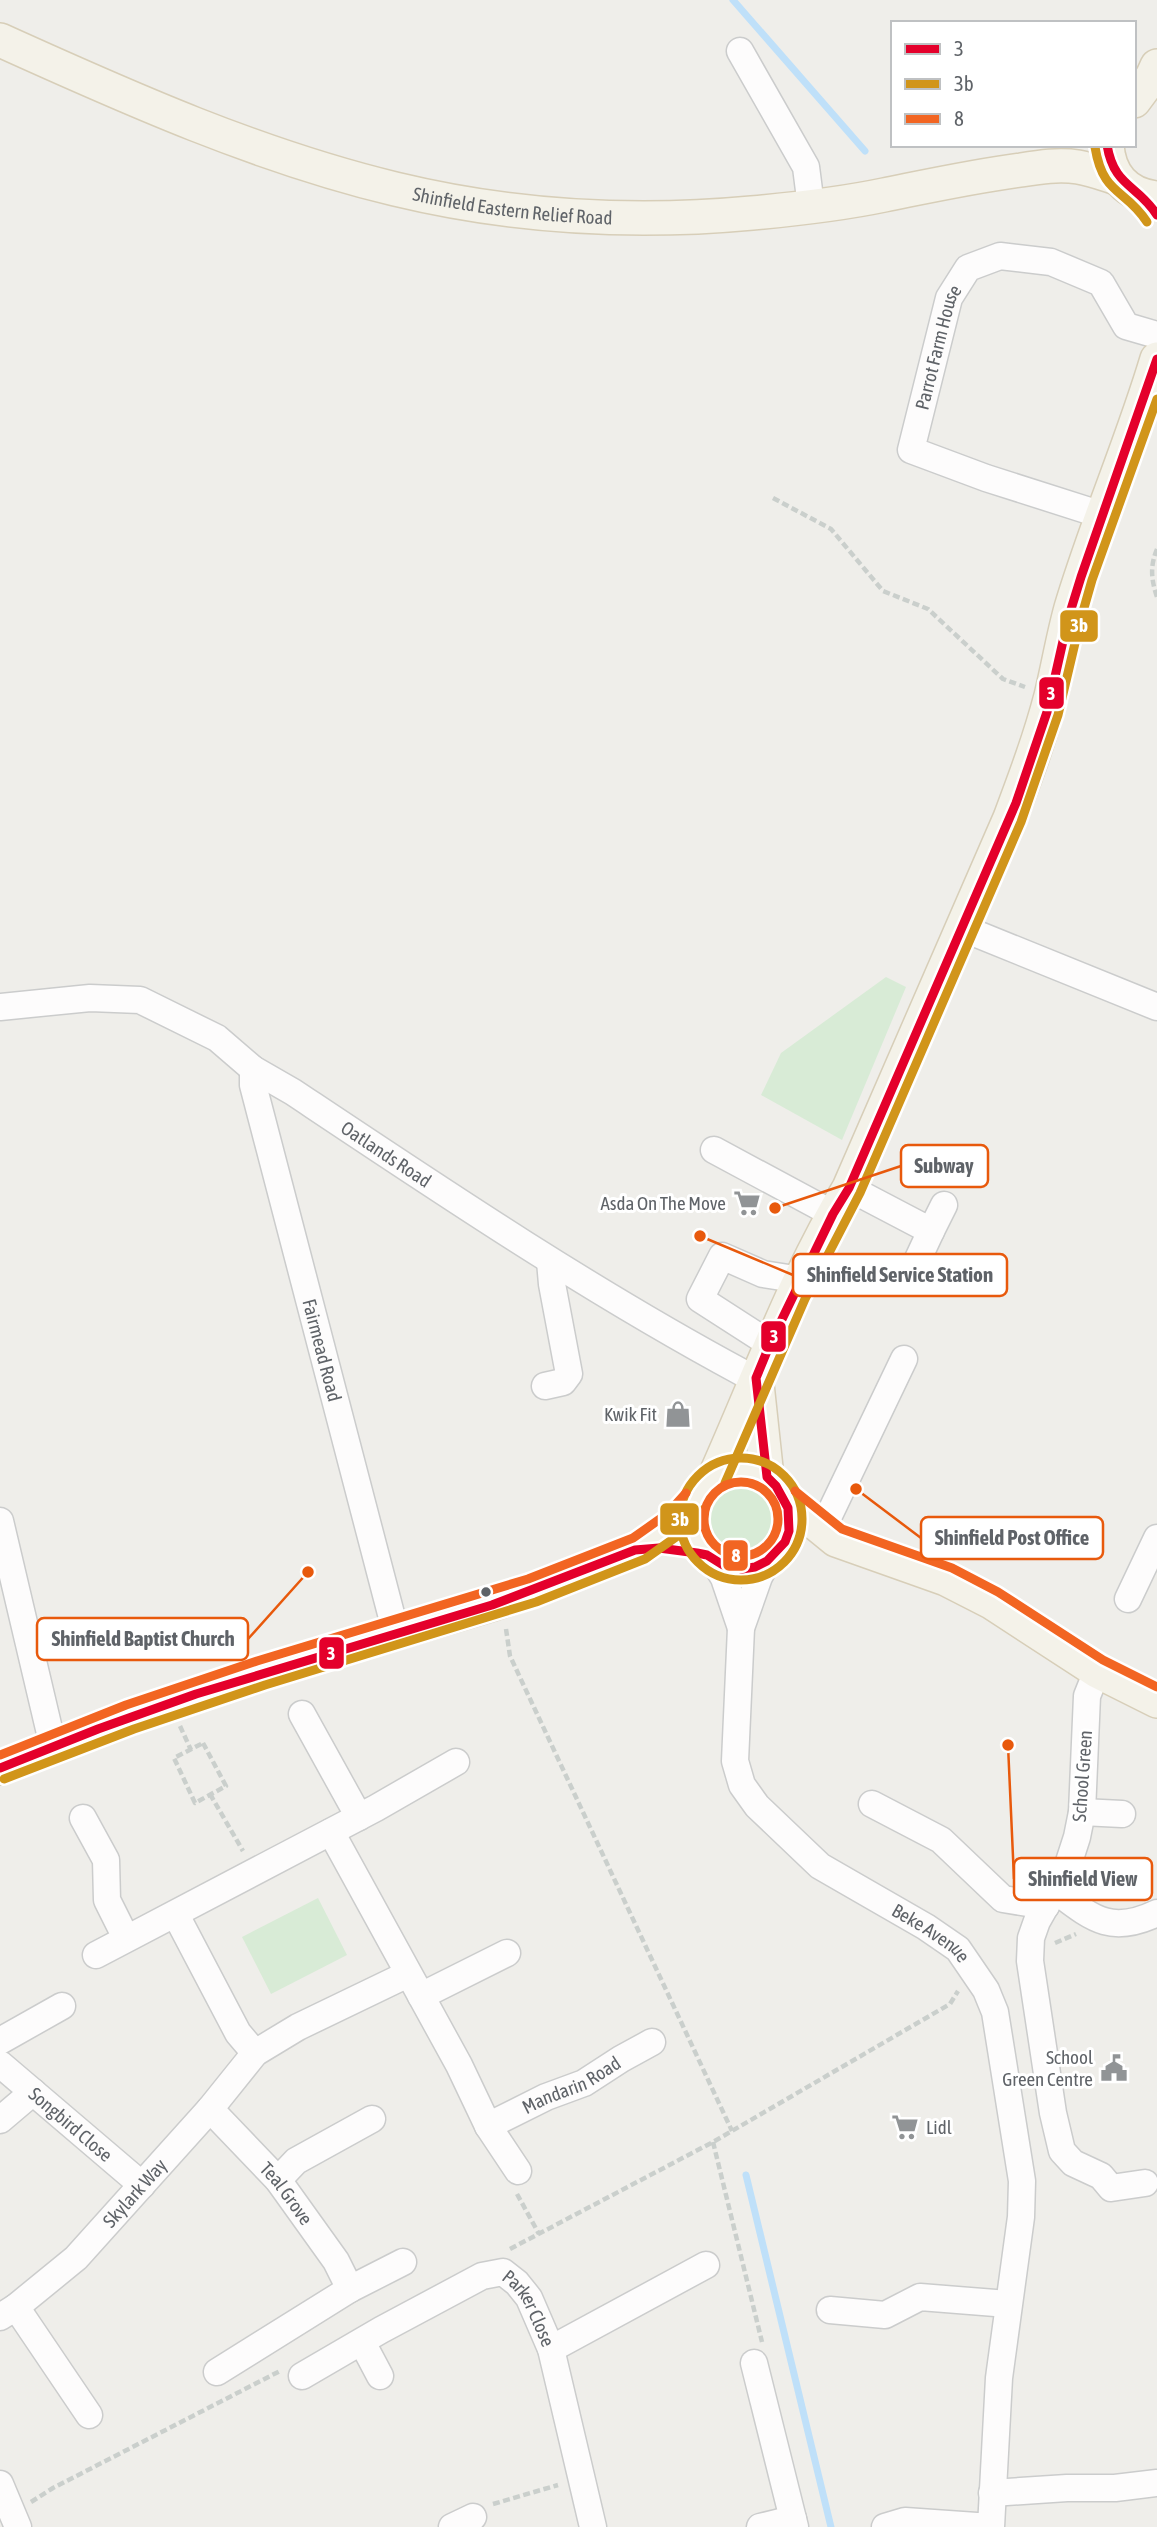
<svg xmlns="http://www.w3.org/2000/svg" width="1157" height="2527" font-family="'Asap Condensed',sans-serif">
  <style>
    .green { fill: #d8ebd6 }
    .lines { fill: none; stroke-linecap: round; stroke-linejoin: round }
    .stream { stroke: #bfe0f9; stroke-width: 7 }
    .minor-casing { stroke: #cbcccc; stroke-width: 29 }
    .major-casing { stroke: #d7ceb8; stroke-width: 36 }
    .path { stroke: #cacfcc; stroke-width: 4.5; stroke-dasharray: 7 3.5; stroke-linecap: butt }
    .minor { stroke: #fdfcfc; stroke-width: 26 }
    .major { stroke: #f4f2e9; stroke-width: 33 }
    .bus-1-casing { stroke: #fff; stroke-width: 14 }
    .bus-2-casing { stroke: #fff; stroke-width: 14 }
    .bus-3-casing { stroke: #fff; stroke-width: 14 }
    .bus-1 { stroke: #e4002b; stroke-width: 9 }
    .bus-2 { stroke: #d1951a; stroke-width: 9 }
    .bus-3 { stroke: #f26522; stroke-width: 9 }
    .bus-dot { fill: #5f6368; stroke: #fff; stroke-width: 2.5 }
    .labels { text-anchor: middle; stroke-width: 6; stroke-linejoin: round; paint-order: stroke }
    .street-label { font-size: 19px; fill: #5f6368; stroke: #fff }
    .poi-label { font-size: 19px; fill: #5f6368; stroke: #fff; text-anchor: end }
    .leader { fill: none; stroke: #e8590c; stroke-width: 2.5 }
    .callout-dot { fill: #e8590c; stroke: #fff; stroke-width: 2.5 }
    .callout { fill: #fff; stroke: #e8590c; stroke-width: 2.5 }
    .callout-label { font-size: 21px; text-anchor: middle; font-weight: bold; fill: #5f6368 }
    .line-badge { stroke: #fff; stroke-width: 2.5 }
    .badge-label { font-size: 19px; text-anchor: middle; font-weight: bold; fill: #fff }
  </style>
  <rect width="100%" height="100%" fill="#efeeea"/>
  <g class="green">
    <path d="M 886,977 L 906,987 L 842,1140 L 761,1095 L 781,1053 Z"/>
    <circle cx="742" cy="1520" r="38"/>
    <path d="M 318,1898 L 347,1955 L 271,1994 L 242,1937 Z"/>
  </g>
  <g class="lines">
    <g class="stream">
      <path d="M 733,0 L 865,151"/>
      <path d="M 746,2175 L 831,2527"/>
    </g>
    <defs>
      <g id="minor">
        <path d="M 740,51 L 806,167 L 811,206"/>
        <path id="s1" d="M 1102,515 L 986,478 L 911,450 L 949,298 L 968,268 L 1000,256 L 1051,262 L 1101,283 L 1126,326 L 1157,335"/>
        <path d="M 962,928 L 1157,1007"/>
        <path id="s2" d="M 0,1007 L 90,998 L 140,1000 L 217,1038 L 253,1069 L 293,1092 C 440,1190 587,1289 743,1373 L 756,1378"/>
        <path id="s3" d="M 253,1069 L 253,1085 L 396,1633"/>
        <path d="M 714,1150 L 833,1214"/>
        <path d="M 849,1188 L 931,1231 L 944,1205"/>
        <path d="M 910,1276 L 931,1231"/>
        <path d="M 770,1344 L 700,1299 L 722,1256 L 763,1274 L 801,1280"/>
        <path d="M 545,1386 L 563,1382 L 569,1374 L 552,1284 L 550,1261"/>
        <path d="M 0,1521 L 53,1746"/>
        <path d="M 822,1530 L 904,1359"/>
        <path d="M 713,1560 L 724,1578 L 741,1628"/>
        <path id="s4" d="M 768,1560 L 759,1577 L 741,1628 L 735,1761 L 742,1785 L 757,1806 L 820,1866 L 926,1927 L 958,1949 L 986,1990 L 995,2012 L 1022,2181 L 1021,2217 L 999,2378 L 991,2527 L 905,2521 L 885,2527"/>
        <path d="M 1128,1599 L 1157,1538"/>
        <path d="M 1097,1671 L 1087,1696 L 1082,1812 L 1077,1837 L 1067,1868 L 1037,1921 L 1031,1938 L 1030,1961 L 1053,2113 L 1062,2151 L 1073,2163 L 1101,2176 L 1111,2188 L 1145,2183"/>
        <path d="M 302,1714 L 359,1817"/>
        <path d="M 872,1804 L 941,1840 L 1003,1899 L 1046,1906"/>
        <path d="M 1082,1812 L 1122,1814"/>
        <path d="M 83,1818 L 106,1860 L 107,1900 L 126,1938"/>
        <path d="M 331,1832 L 459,2065 L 488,2126 L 518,2171"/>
        <path d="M 1056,1891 C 1093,1919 1111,1935 1157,1913"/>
        <path d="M 176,1915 L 238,2033 L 255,2053"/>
        <path d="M 96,1955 L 376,1808 L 456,1762"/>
        <path d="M 421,1996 L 507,1953"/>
        <path d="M 0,2041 L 62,2006"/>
        <path id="s5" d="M 0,2064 L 142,2185"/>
        <path id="s6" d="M 210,2109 L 278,2180 L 336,2261 L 350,2289"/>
        <path d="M 0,2120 L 33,2092"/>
        <path id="s7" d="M 488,2126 L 546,2097 L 584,2083 L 621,2059 L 652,2042"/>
        <path d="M 278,2180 L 296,2161 L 372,2119"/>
        <path d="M 16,2307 L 89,2415"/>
        <path d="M 830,2310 L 885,2315 L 920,2297 L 1008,2304"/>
        <path id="s8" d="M 0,2317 L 16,2307 L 76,2258 L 210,2109 L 255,2053 L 298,2027 L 408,1974"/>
        <path d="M 362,2342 L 380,2376"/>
        <path d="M 551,2349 L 706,2265"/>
        <path d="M 754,2363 L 795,2527"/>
        <path d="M 217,2372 L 350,2289 L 403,2262"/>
        <path id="s9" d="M 302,2376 L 381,2330 L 482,2276 L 503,2272 L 517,2283 L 529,2298 L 551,2349 L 593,2527"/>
        <path d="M 0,2484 L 18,2527"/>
        <path d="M 992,2493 L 1067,2488 L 1115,2488 L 1157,2483"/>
        <path d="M 452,2527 L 473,2517"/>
        <path d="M 760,2527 L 793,2519"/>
      </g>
      <g id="major">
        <path id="s10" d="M 0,40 C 128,98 258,156 395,189 C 511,217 634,224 752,213 C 796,209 841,204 884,195 C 929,186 975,176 1021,170 C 1040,167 1059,164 1078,167 C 1091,169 1104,174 1117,178"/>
        <path d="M 1134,101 L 1152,77 L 1157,66"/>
        <path d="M 1107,145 C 1109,175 1127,195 1157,198"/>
        <path d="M 757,1384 L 767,1477"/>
        <circle cx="741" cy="1519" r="49"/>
        <path d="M 714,1478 C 758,1380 794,1279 849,1188 L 1010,818 C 1025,778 1040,738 1051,696 C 1058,667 1063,637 1071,608 C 1096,524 1132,443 1157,359"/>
        <path d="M 787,1500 L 836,1540 L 946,1579 L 991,1602 L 1097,1671 L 1157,1701"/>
        <path d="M 0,1768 L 130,1717 L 261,1673 L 493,1604 L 532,1591 L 639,1549 L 675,1523 L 695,1501"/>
      </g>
    </defs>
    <use href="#minor" class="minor-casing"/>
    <use href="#major" class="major-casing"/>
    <g class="path">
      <path d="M 773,498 L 831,529 L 883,591 L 928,609 L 1003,679 L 1025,687"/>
      <path d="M 1157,549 C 1150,566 1151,579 1157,597"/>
      <path d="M 506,1629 L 510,1656 L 732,2131"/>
      <path d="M 180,1726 L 191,1750"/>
      <path d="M 203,1743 L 226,1786 L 195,1803 L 174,1758 Z"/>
      <path d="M 210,1794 L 243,1851"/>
      <path d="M 1055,1943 L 1076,1934"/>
      <path d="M 713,2142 L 762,2342"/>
      <path d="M 517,2194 L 539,2234"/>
      <path d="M 510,2249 L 713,2142 L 950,2004 L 958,1991"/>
      <path d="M 31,2502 L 53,2488 L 280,2371"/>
      <path d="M 493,2504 L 558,2485"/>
    </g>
    <use href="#minor" class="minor"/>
    <use href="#major" class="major"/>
    <defs>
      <g id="bus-1">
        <path d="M 1107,145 C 1114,187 1137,184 1157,215"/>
        <path d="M 0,1768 L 98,1729 L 196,1694 L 492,1605 L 635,1550 L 659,1548 L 697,1553 L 707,1555 L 723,1565 L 742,1569 L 755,1567 L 767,1561 L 785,1542 L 789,1531 L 788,1508 L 776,1486 L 767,1477 L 756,1378 L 770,1344 L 833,1214 L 849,1188 L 1016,803 L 1047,712 L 1068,619 L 1081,577 L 1157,359"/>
      </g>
      <g id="bus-2">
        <path d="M 1095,147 C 1103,196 1125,188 1147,222"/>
        <circle cx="741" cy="1519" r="61"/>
        <path d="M 725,1483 L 805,1299 L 860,1193 L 1021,822 L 1058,715 L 1080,622 L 1092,580 L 1157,399"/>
        <path d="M 4,1779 L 134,1729 L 265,1685 L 536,1602 L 645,1559 L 683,1532 L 704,1509"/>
      </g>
      <g id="bus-3">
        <circle cx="741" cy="1519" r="37"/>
        <path d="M 795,1491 L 842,1529 L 952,1568 L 998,1592 L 1103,1660 L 1157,1687"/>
        <path d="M 0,1755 L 126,1705 L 257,1661 L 528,1579 L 633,1538 L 667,1514 L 686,1493"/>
      </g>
    </defs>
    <use href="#bus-1" class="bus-1-casing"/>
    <use href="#bus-2" class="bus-2-casing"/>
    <use href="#bus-3" class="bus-3-casing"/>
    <use href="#bus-1" class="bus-1"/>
    <use href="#bus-2" class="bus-2"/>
    <use href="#bus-3" class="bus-3"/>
  </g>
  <defs>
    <symbol id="supermarket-bare" viewBox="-9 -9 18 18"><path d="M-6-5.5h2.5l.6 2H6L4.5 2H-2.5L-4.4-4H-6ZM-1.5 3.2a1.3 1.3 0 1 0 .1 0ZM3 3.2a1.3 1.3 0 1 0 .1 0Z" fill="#919496" stroke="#fff" stroke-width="2.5" paint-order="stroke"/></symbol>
    <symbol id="shop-bare" viewBox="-9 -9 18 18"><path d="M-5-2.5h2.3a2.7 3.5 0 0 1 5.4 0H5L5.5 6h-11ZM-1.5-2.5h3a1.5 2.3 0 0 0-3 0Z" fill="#919496" stroke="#fff" stroke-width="2.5" paint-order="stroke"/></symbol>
    <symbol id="civic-bare" viewBox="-9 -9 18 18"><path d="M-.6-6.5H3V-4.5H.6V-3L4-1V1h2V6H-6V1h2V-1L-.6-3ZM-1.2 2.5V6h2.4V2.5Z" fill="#919496" stroke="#fff" stroke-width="2.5" paint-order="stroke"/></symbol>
  </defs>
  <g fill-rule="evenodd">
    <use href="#supermarket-bare" x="728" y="1184" width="38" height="38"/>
    <use href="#shop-bare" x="659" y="1395" width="38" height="38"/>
    <use href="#civic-bare" x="1095" y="2049" width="38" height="38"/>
    <use href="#supermarket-bare" x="886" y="2108" width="38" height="38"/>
  </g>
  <circle class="bus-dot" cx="486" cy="1592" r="6"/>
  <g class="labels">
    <g class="street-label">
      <text dy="7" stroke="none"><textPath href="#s10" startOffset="542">Shinfield Eastern Relief Road</textPath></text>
      <text dy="7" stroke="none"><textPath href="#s1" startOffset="308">Parrot Farm House</textPath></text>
      <text dy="7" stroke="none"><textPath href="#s2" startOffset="432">Oatlands Road</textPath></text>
      <text dy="7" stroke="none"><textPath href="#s3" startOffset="290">Fairmead Road</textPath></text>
      <text transform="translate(1082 1776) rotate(-86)" y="7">School Green</text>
      <text dy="7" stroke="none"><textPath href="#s4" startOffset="474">Beke Avenue</textPath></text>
      <text dy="7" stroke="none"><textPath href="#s7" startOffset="93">Mandarin Road</textPath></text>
      <text dy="7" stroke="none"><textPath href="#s5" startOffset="93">Songbird Close</textPath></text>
      <text dy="7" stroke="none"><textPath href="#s8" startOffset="184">Skylark Way</textPath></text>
      <text dy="7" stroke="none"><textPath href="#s6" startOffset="114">Teal Grove</textPath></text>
      <text dy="7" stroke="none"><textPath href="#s9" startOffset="273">Parker Close</textPath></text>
    </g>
    <g class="poi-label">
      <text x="726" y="1210">Asda On The Move</text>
      <text x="657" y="1421">Kwik Fit</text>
      <text x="1093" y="2064">School<tspan x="1093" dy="22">Green Centre</tspan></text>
      <text x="926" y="2134" text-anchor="start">Lidl</text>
    </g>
  </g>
  <path class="leader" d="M775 1208L901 1166M700 1236L793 1275M856 1489L921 1538M308 1572L248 1639M1008 1745L1014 1879"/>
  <g class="callout-dot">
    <circle cx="775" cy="1208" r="7"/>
    <circle cx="700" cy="1236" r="7"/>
    <circle cx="856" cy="1489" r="7"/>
    <circle cx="308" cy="1572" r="7"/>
    <circle cx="1008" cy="1745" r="7"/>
  </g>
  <g class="callout">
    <rect x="901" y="1145" width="87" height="42" rx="7"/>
    <rect x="793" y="1254" width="214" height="42" rx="7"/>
    <rect x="921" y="1517" width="182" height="42" rx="7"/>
    <rect x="37" y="1618" width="211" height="42" rx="7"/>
    <rect x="1014" y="1858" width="138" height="42" rx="7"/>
  </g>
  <g class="callout-label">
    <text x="944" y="1173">Subway</text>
    <text x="900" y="1282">Shinfield Service Station</text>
    <text x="1012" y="1545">Shinfield Post Office</text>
    <text x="143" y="1646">Shinfield Baptist Church</text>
    <text x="1083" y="1886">Shinfield View</text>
  </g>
  <g class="line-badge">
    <rect x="1059" y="609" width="40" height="34" rx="7" fill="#d1951a"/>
    <rect x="1038" y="676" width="27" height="34" rx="7" fill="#e4002b"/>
    <rect x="760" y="1320" width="27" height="33" rx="7" fill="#e4002b"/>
    <rect x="659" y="1502" width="41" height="34" rx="7" fill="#d1951a"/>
    <rect x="722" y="1539" width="27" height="33" rx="7" fill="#f26522"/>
    <rect x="318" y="1636" width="27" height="34" rx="7" fill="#e4002b"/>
  </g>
  <g class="badge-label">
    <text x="1079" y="632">3b</text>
    <text x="1051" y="700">3</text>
    <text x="774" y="1343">3</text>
    <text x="680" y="1526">3b</text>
    <text x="736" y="1562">8</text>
    <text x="331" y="1660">3</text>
  </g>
  <rect x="891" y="21" width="245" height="126" fill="#ffffff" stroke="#bfc1c3" stroke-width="2"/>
  <rect x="905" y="44" width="35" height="10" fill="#e4002b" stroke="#bfc1c3" stroke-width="2"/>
  <text x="954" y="56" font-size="21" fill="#5f6368">3</text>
  <rect x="905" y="79" width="35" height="10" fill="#d1951a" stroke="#bfc1c3" stroke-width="2"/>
  <text x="954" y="91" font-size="21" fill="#5f6368">3b</text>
  <rect x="905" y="114" width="35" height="10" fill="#f26522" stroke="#bfc1c3" stroke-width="2"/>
  <text x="954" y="126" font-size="21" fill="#5f6368">8</text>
</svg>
